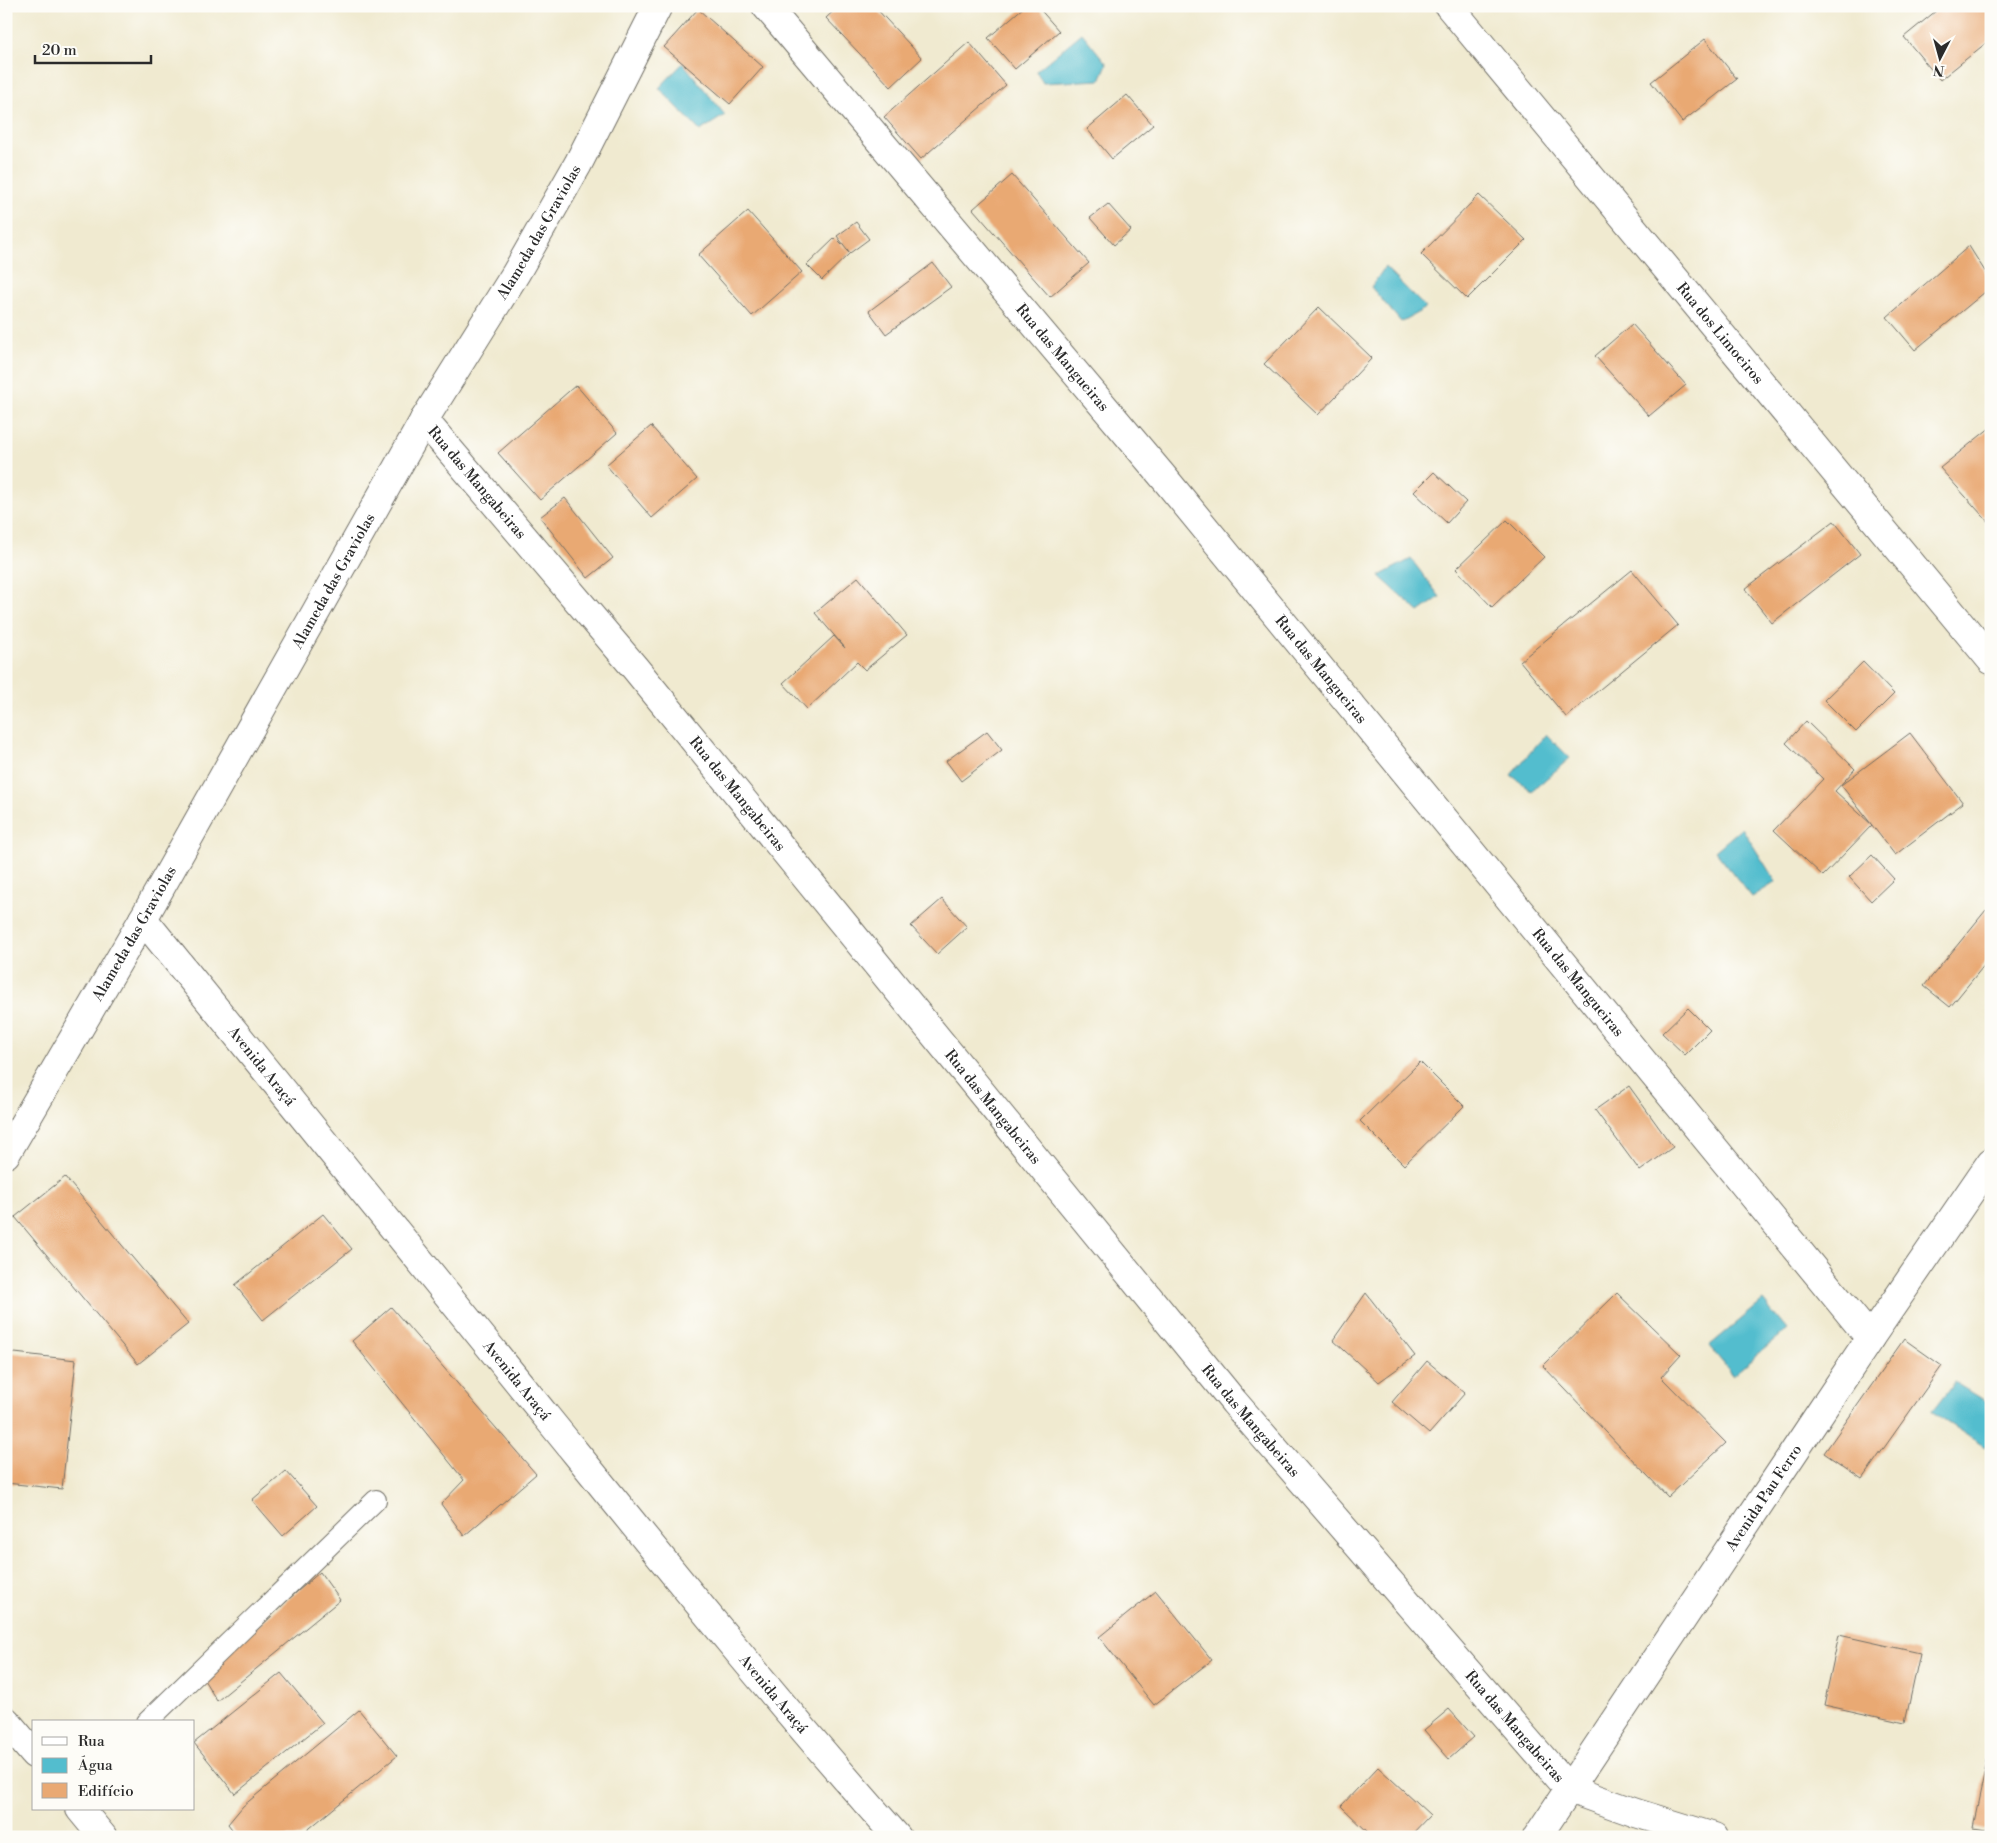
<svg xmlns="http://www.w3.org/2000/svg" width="1997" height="1843" font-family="'Libre Bodoni',serif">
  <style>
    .water { fill: #53bdce; stroke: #3f747c }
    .building { fill: #e9a973 }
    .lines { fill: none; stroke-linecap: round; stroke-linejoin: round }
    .service-casing { stroke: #706e65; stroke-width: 22 }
    .minor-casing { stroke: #706e65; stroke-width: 30 }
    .primary-casing { stroke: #706e65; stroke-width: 30 }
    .service { stroke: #fff; stroke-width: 20 }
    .minor { stroke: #fff; stroke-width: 28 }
    .primary { stroke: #fff; stroke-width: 28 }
    .labels { text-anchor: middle; stroke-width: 4; stroke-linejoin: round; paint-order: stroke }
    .street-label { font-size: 15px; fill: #2b2b2b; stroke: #fdfcf7 }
  </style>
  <rect width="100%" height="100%" fill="#fdfcf7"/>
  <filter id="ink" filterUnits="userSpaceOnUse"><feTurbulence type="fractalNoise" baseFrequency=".02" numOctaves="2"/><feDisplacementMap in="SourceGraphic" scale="10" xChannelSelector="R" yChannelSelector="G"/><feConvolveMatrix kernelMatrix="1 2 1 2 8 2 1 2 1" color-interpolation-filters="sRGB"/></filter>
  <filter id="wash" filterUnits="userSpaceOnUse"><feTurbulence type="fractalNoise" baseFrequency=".0096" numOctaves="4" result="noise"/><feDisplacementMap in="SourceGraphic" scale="20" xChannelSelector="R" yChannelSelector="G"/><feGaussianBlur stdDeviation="1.12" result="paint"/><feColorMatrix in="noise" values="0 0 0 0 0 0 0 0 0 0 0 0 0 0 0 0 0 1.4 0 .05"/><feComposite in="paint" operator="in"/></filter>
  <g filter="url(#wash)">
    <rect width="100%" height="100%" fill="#f0ead0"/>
    <g class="water">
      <path d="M 1082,33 L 1107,64 L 1100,80 L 1043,83 L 1036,71 Z"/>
      <path d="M 683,63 L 725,115 L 700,131 L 659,88 Z"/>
      <path d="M 1385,267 L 1426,308 L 1401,322 L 1371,287 Z"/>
      <path d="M 1411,559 L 1440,597 L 1419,612 L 1379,576 Z"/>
      <path d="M 1546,734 L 1570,758 L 1532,791 L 1511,775 Z"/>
      <path d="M 1742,828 L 1776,882 L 1752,897 L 1715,851 Z"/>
      <path d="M 1763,1301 L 1787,1330 L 1733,1375 L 1709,1346 Z"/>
      <path d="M 1954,1382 L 1991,1405 L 1991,1439 L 1985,1447 L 1931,1412 Z"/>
    </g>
    <g id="blocks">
      <g class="building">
        <path d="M 839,6 L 874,6 L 922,58 L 891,87 L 826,18 Z"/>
        <path d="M 1025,6 L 1037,6 L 1059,31 L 1015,69 L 988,38 Z"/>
        <path d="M 1942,6 L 1991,6 L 1991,39 L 1940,80 L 1904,37 Z"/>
        <path d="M 698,9 L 763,67 L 730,104 L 664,47 Z"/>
        <path d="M 1705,39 L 1737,79 L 1682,122 L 1651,82 Z"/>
        <path d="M 969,42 L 1006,85 L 921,159 L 884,117 Z"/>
        <path d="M 1127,95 L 1153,125 L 1112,159 L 1087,129 Z"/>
        <path d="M 1012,175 L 1089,263 L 1050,297 L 973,209 Z"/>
        <path d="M 1479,195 L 1526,240 L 1467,299 L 1421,254 Z"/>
        <path d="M 1108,204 L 1131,230 L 1114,245 L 1090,218 Z"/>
        <path d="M 748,211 L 802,272 L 752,316 L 698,255 Z"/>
        <path d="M 856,222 L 869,239 L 850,253 L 822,280 L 807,265 L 835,238 L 850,253 L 837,236 Z"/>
        <path d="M 1969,246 L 1991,281 L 1991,287 L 1915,350 L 1887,317 Z"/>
        <path d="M 933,263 L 951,287 L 886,334 L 869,311 Z"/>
        <path d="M 1319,307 L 1372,358 L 1318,415 L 1264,364 Z"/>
        <path d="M 1632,324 L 1686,385 L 1649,416 L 1595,356 Z"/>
        <path d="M 576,385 L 617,433 L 540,500 L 498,453 Z"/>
        <path d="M 651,426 L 697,479 L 652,518 L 606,465 Z"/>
        <path d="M 1991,427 L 1991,525 L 1940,468 Z"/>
        <path d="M 1434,472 L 1466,502 L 1447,523 L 1414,492 Z"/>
        <path d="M 565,498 L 613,558 L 588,578 L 540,517 Z"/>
        <path d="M 1507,520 L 1544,557 L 1492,607 L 1456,569 Z"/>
        <path d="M 1834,521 L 1860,554 L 1772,623 L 1745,589 Z"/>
        <path d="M 1632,570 L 1678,625 L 1566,717 L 1520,661 Z"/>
        <path d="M 858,577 L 907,635 L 865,670 L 857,662 L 807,709 L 783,683 L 834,636 L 845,648 L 815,613 Z"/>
        <path d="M 1863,662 L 1894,694 L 1856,732 L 1824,700 Z"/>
        <path d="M 1806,721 L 1855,769 L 1835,791 L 1872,825 L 1823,876 L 1774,830 L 1823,779 L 1786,743 Z"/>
        <path d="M 987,731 L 1002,750 L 961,781 L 946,761 Z"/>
        <path d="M 1910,733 L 1963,803 L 1895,855 L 1841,785 Z"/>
        <path d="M 1872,855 L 1894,879 L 1871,901 L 1849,877 Z"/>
        <path d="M 942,899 L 967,927 L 937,954 L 911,926 Z"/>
        <path d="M 1986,910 L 1991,914 L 1991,957 L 1950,1007 L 1924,986 Z"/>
        <path d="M 1688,1008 L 1710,1030 L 1685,1055 L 1662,1033 Z"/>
        <path d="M 1420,1062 L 1464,1106 L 1404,1165 L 1360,1121 Z"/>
        <path d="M 1629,1086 L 1673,1147 L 1640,1171 L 1595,1110 Z"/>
        <path d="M 65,1177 L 188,1324 L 138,1364 L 15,1217 Z"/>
        <path d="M 323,1214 L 352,1249 L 263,1320 L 235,1285 Z"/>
        <path d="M 1366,1293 L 1415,1356 L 1379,1382 L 1333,1340 Z"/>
        <path d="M 1617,1293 L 1681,1355 L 1661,1377 L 1726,1443 L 1668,1497 L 1543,1366 Z"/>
        <path d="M 391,1307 L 536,1474 L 464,1536 L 441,1504 L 464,1480 L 352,1341 Z"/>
        <path d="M 1904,1339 L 1942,1366 L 1862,1479 L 1824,1453 Z"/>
        <path d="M 6,1352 L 76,1360 L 62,1489 L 6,1483 Z"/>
        <path d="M 1427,1361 L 1465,1393 L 1429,1434 L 1392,1402 Z"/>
        <path d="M 286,1471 L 317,1506 L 283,1536 L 252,1500 Z"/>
        <path d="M 320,1572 L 340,1600 L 217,1701 L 201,1675 Z"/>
        <path d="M 1156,1591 L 1212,1660 L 1154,1705 L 1099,1637 Z"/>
        <path d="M 1839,1635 L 1920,1653 L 1905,1723 L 1824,1705 Z"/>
        <path d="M 281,1673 L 323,1723 L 235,1794 L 194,1743 Z"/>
        <path d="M 1449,1709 L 1474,1737 L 1449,1759 L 1424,1730 Z"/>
        <path d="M 359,1710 L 397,1756 L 299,1837 L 238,1837 L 228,1824 L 243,1806 Z"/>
        <path d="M 1990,1747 L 1991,1747 L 1991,1830 L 1973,1827 Z"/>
        <path d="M 1378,1767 L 1430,1815 L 1409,1837 L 1373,1837 L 1341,1806 Z"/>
      </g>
    </g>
  </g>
  <g filter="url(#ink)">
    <use href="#blocks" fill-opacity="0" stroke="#706e65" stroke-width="1"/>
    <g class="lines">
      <defs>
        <path id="service" d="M 147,1722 L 376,1500"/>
        <g id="minor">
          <path id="s1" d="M 766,6 L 1165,479 L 1870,1338"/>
          <path id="s2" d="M 1449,6 L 1991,660"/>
          <path id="s3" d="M 424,420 L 635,668 L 1234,1402 L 1569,1789 L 1636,1813 L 1714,1837"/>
          <path id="s4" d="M 143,919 C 277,1085 411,1250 545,1415 C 661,1558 775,1700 897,1837"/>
          <path id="s5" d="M 6,1154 L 143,919 L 424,420 L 516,273 L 578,164 L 658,6"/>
          <path id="s6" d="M 1537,1837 L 1870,1338 L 1991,1162"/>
        </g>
        <g id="primary">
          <path d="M 6,1721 L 34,1754"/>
          <path d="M 80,1809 L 103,1837"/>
        </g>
      </defs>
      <use href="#service" class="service-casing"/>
      <use href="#minor" class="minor-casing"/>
      <use href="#primary" class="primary-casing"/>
      <use href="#service" class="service"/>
      <use href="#minor" class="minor"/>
      <use href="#primary" class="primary"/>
    </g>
  </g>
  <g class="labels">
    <g class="street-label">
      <text dy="5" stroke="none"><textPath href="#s5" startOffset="1065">Alameda das Graviolas</textPath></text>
      <text dy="5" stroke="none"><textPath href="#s2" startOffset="425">Rua dos Limoeiros</textPath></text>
      <text dy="5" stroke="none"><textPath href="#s1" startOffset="460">Rua das Mangueiras</textPath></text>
      <text dy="5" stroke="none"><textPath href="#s3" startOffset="82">Rua das Mangabeiras</textPath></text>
      <text dy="5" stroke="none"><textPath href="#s5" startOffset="660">Alameda das Graviolas</textPath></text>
      <text dy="5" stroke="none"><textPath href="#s1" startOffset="865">Rua das Mangueiras</textPath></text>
      <text dy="5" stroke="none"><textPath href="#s3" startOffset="488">Rua das Mangabeiras</textPath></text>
      <text dy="5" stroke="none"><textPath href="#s5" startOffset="255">Alameda das Graviolas</textPath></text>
      <text dy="5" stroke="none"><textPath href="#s1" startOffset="1270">Rua das Mangueiras</textPath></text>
      <text dy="5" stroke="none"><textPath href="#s4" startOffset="189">Avenida Araçá</textPath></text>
      <text dy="5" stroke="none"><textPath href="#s3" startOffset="892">Rua das Mangabeiras</textPath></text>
      <text dy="5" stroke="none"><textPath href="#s4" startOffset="594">Avenida Araçá</textPath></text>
      <text dy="5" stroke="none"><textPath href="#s3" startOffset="1298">Rua das Mangabeiras</textPath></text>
      <text dy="5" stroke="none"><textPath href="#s6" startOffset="408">Avenida Pau Ferro</textPath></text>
      <text dy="5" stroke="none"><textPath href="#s4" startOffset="999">Avenida Araçá</textPath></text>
      <text dy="5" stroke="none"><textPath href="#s3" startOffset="1702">Rua das Mangabeiras</textPath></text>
    </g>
  </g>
  <rect width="1997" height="1843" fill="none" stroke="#fdfcf7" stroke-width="25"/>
  <rect x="32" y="1720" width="162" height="90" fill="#fdfcf7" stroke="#a9a8a5"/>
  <rect x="42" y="1737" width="25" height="8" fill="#ffffff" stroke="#a9a8a5"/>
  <text x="78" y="1746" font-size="15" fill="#2b2b2b">Rua</text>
  <rect x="42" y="1758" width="25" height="15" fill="#53bdce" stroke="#a9a8a5"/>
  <text x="78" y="1770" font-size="15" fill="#2b2b2b">Água</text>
  <rect x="42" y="1783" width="25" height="15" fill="#e9a973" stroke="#a9a8a5"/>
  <text x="78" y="1796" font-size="15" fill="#2b2b2b">Edifício</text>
  <g transform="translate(1940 58) rotate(186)" stroke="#fdfcf7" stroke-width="4" paint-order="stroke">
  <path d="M0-4L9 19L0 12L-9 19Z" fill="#2b2b2b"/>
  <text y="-8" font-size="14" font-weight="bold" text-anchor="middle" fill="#2b2b2b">N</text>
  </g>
  <path d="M35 55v8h116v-8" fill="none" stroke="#2b2b2b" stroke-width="2.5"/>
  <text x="42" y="55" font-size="15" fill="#2b2b2b" stroke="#fdfcf7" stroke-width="4" paint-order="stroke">20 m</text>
</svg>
